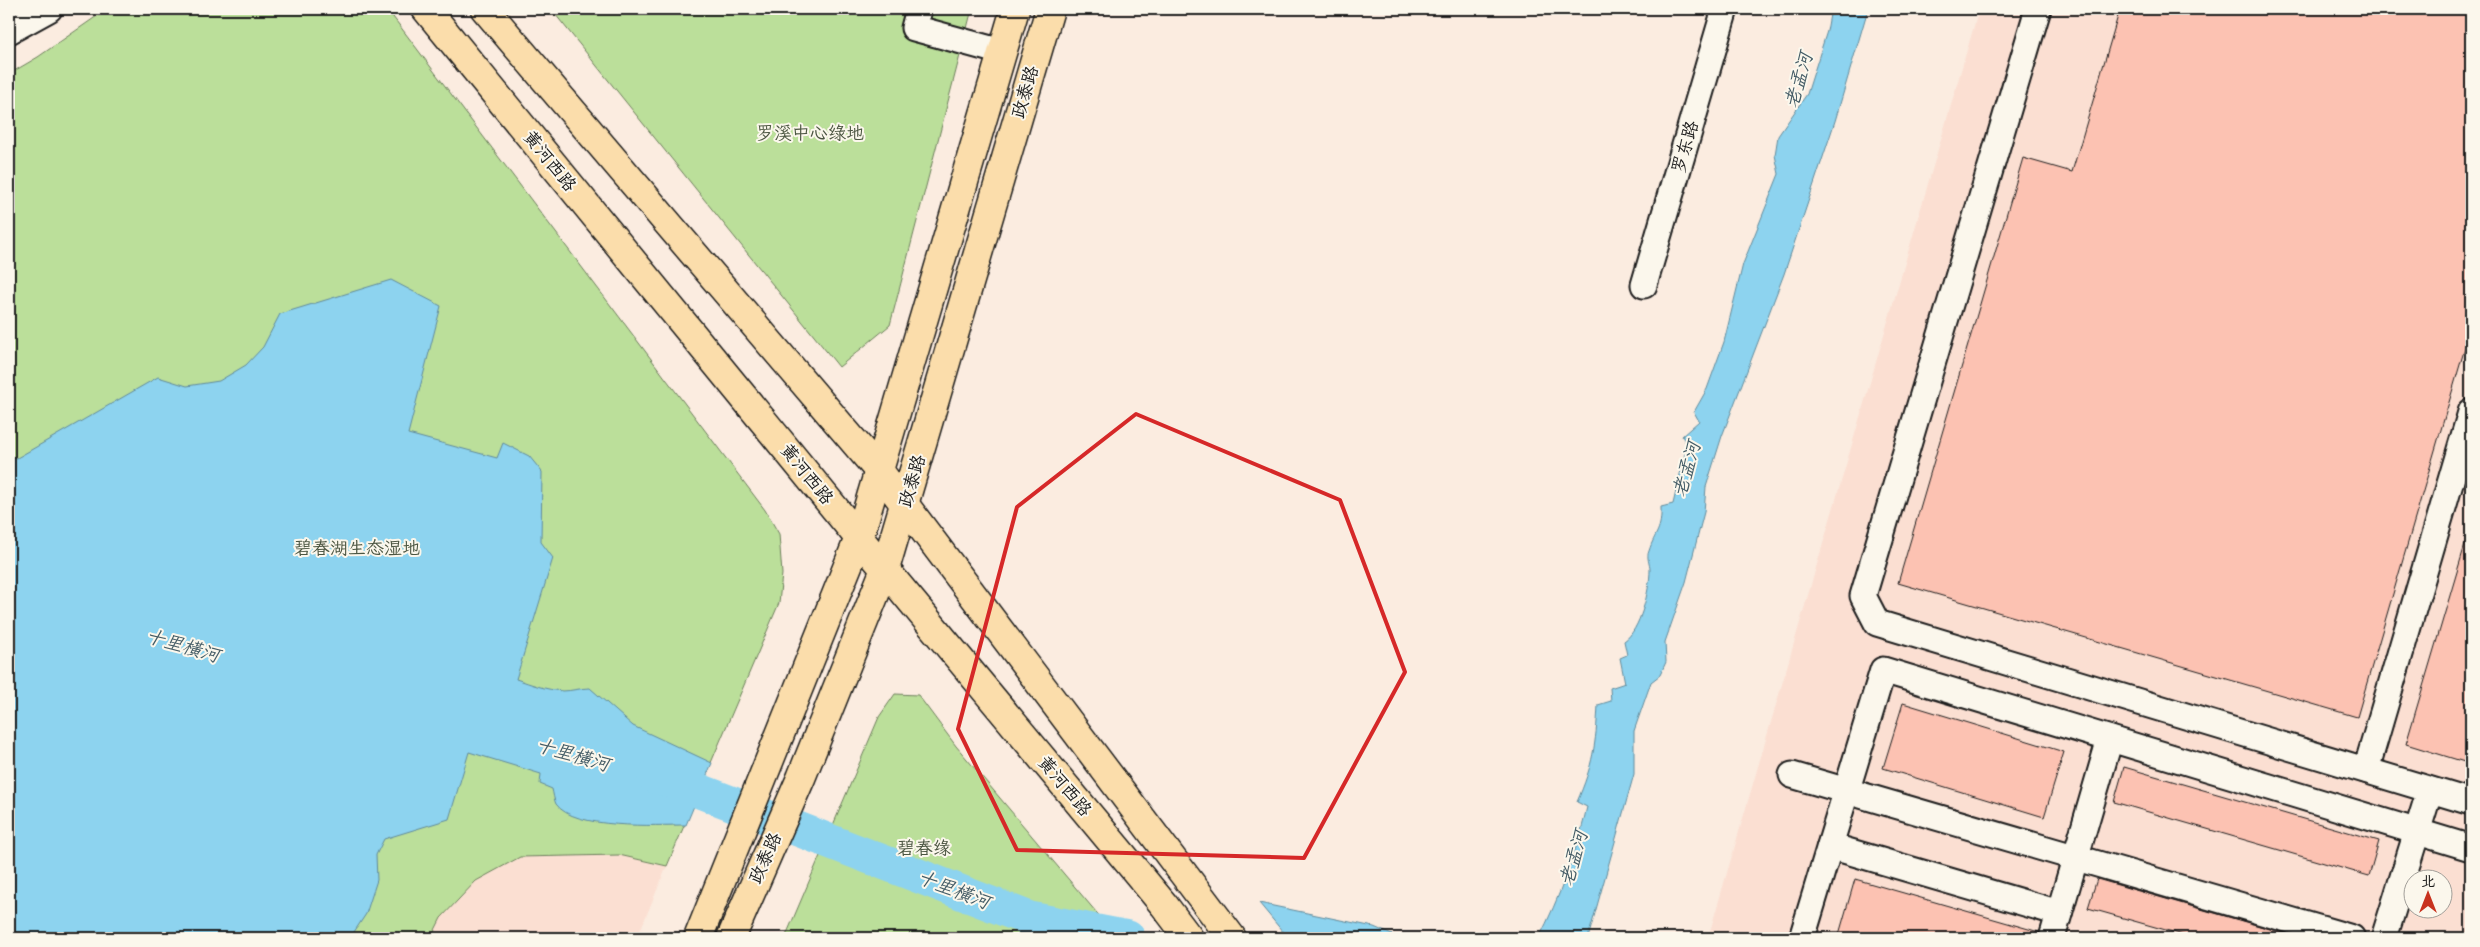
<svg xmlns="http://www.w3.org/2000/svg" width="2480" height="947" font-family="'Balsamiq Sans','LXGW WenKai TC',sans-serif">
  <style>
    .built { fill: #fbdfd2; fill-rule: evenodd }
    .green { fill: #bbdf9a; stroke: #6c7e5b }
    .water { fill: #8dd3ef; stroke: #608a9b }
    .lines { fill: none; stroke-linecap: round; stroke-linejoin: round }
    .river { stroke: #8dd3ef; stroke-width: 35 }
    .building { fill: #fcc2b2; stroke: #1c1c1c }
    .minor-casing { stroke: #1c1c1c; stroke-width: 29 }
    .major-casing { stroke: #1c1c1c; stroke-width: 31 }
    .minor { stroke: #fbf7ec; stroke-width: 25 }
    .major { stroke: #fbddab; stroke-width: 28 }
    .marked { fill: none; stroke: #d62828; stroke-width: 4; stroke-linejoin: round }
    .labels { text-anchor: middle; stroke-width: 4; stroke-linejoin: round; paint-order: stroke }
    .street-label { font-size: 18px; fill: #1c1c1c; stroke: #fbf7ec }
    .park-label { font-size: 18px; fill: #4c5642; stroke: #fbf7ec }
    .water-label { font-size: 19px; font-style: italic; fill: #445c66; stroke: #fbf7ec }
  </style>
  <rect width="100%" height="100%" fill="#fbece0"/>
  <filter id="ink" filterUnits="userSpaceOnUse"><feTurbulence type="fractalNoise" baseFrequency=".02" numOctaves="2"/><feDisplacementMap in="SourceGraphic" scale="10" xChannelSelector="R" yChannelSelector="G"/><feConvolveMatrix kernelMatrix="1 2 1 2 8 2 1 2 1" color-interpolation-filters="sRGB"/></filter>
  <g filter="url(#ink)">
    <g class="built">
      <path d="M 1979,9 L 2471,9 L 2471,938 L 1708,938 ZM 2412,880 L 2442,880 L 2442,910 L 2412,910 Z"/>
      <path d="M 619,855 L 667,866 L 637,938 L 432,938 L 441,918 L 476,881 L 520,857 Z"/>
    </g>
    <g class="green">
      <path d="M 107,9 L 387,9 L 765,510 L 779,534 L 782,574 L 779,603 L 667,866 L 619,855 L 520,857 L 476,881 L 441,918 L 431,938 L 9,938 L 9,74 L 38,57 Z"/>
      <path d="M 551,9 L 972,9 L 890,325 L 839,367 Z"/>
      <path d="M 895,694 L 918,695 L 956,746 L 1118,938 L 785,938 L 879,717 Z"/>
    </g>
    <g class="water">
      <path d="M 1831,9 L 1868,9 L 1835,121 L 1784,274 L 1722,436 L 1706,487 L 1704,512 L 1686,582 L 1665,642 L 1666,662 L 1660,675 L 1651,682 L 1634,731 L 1634,774 L 1588,938 L 1539,938 C 1558,901 1578,848 1587,807 L 1577,802 C 1593,765 1596,744 1598,705 L 1611,701 L 1610,688 L 1625,683 L 1620,658 L 1627,655 L 1624,641 C 1640,631 1650,589 1650,570 C 1650,564 1646,557 1649,551 C 1655,532 1662,531 1661,507 L 1673,504 L 1687,445 L 1682,436 L 1699,421 L 1694,412 L 1707,389 L 1724,342 L 1743,264 L 1779,174 L 1775,155 L 1778,136 L 1807,94 L 1827,31 Z"/>
      <path d="M 391,280 L 441,306 L 408,434 L 497,458 L 503,443 L 529,456 L 542,472 L 541,542 L 553,558 L 516,679 C 531,684 546,690 563,691 C 571,691 581,688 590,688 L 633,726 L 712,763 L 686,825 C 656,825 574,830 556,804 C 554,800 553,793 552,789 L 540,784 L 541,774 L 469,752 L 449,819 L 384,839 L 376,855 L 377,880 L 366,914 L 350,938 L 9,938 L 9,455 L 17,458 L 158,377 L 187,386 L 219,381 L 246,365 L 263,347 L 280,314 Z"/>
      <path d="M 1259,903 L 1374,927 L 1399,938 L 1288,938 Z"/>
    </g>
    <g class="lines">
      <path class="river" d="M 655,776 L 679,783 L 1030,919 L 1128,938"/>
    </g>
    <g class="building">
      <path d="M 2120,9 L 2471,9 L 2471,327 L 2357,717 L 1898,583 L 2023,158 L 2072,172 Z"/>
      <path d="M 2467,538 L 2471,538 L 2471,764 L 2406,744 Z"/>
      <path d="M 1903,703 L 2064,752 L 2044,817 L 1883,768 Z"/>
      <path d="M 2124,767 L 2379,841 L 2369,876 L 2114,802 Z"/>
      <path d="M 1855,879 L 2039,932 L 2038,938 L 1838,938 Z"/>
      <path d="M 2097,879 L 2301,938 L 2194,938 L 2088,908 Z"/>
    </g>
    <g class="lines">
      <defs>
        <g id="minor">
          <path d="M 919,9 L 914,28 L 1002,52"/>
          <path d="M 2038,9 L 1863,596 L 1877,623 L 2471,802"/>
          <path d="M 9,31 L 49,9"/>
          <path d="M 1644,285 L 1725,9"/>
          <path d="M 2366,770 L 2471,412"/>
          <path d="M 1792,775 L 2352,938"/>
          <path d="M 1830,846 L 2059,913"/>
          <path d="M 1802,938 L 1883,670 L 2471,848"/>
          <path d="M 2052,938 L 2110,739"/>
          <path d="M 2384,938 L 2430,790"/>
        </g>
        <g id="major">
          <path d="M 426,9 L 859,538 L 1164,905 L 1189,938"/>
          <path d="M 485,9 L 880,472 L 1232,938"/>
          <path d="M 698,938 L 859,538 L 1015,9"/>
          <path d="M 731,938 L 801,778 L 885,569 L 1050,9"/>
        </g>
      </defs>
      <use href="#minor" class="minor-casing"/>
      <use href="#major" class="major-casing"/>
      <use href="#minor" class="minor"/>
      <use href="#major" class="major"/>
    </g>
  </g>
  <path class="marked" d="M 1136,414 L 1340,500 L 1405,672 L 1304,858 L 1017,850 L 958,729 L 1017,507 Z"/>
  <g class="labels">
    <g class="street-label">
      <text transform="translate(1025 92) rotate(-74)" y="6">政泰路</text>
      <text transform="translate(1685 147) rotate(-74)" y="6">罗东路</text>
      <text transform="translate(550 161) rotate(51)" y="6">黄河西路</text>
      <text transform="translate(807 474) rotate(51)" y="6">黄河西路</text>
      <text transform="translate(912 481) rotate(-74)" y="6">政泰路</text>
      <text transform="translate(1065 786) rotate(50)" y="6">黄河西路</text>
      <text transform="translate(765 858) rotate(-66)" y="6">政泰路</text>
    </g>
    <g class="park-label">
      <text x="810" y="139">罗溪中心绿地</text>
      <text x="357" y="554">碧春湖生态湿地</text>
      <text x="924" y="854">碧春缘</text>
    </g>
    <g class="water-label">
      <text transform="translate(1798 80) rotate(-74)" y="7">老孟河</text>
      <text transform="translate(1686 469) rotate(-74)" y="7">老孟河</text>
      <text transform="translate(183 645) rotate(16)" y="7">十里横河</text>
      <text transform="translate(573 754) rotate(16)" y="7">十里横河</text>
      <text transform="translate(1573 858) rotate(-74)" y="7">老孟河</text>
      <text transform="translate(954 889) rotate(21)" y="7">十里横河</text>
    </g>
  </g>
  <rect width="2480" height="947" fill="none" stroke="#fbf7ec" stroke-width="30"/>
  <rect x="15" y="15" width="2450" height="917" fill="none" stroke="#1c1c1c" stroke-width="2" filter="url(#ink)"/>
  <g transform="translate(2428 894)"><circle r="24" fill="#fbf7ec" stroke="#a29f99"/>
  <path d="M0-4L9 19L0 12L-9 19Z" fill="#c8321e"/>
  <text y="-8" font-size="14" font-weight="bold" text-anchor="middle" fill="#1c1c1c">北</text>
  </g>
</svg>
